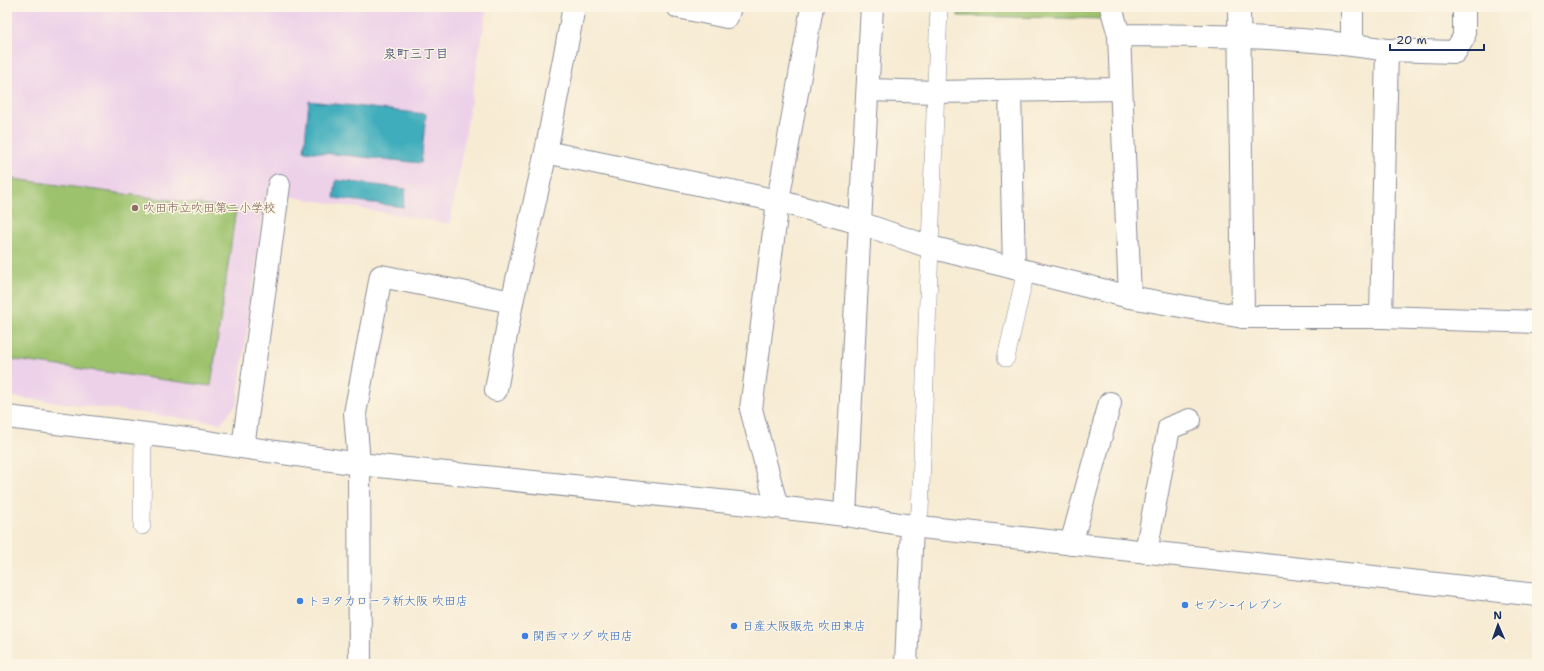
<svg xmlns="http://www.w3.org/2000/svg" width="1544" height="671" font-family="'Shantell Sans','Klee One',sans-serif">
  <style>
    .built { fill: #edd1e9 }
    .green { fill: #9dc26d; stroke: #5c7866 }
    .water { fill: #3fadbc; stroke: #2d6e8d }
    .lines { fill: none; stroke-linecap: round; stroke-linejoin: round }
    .service-casing { stroke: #898d98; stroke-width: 18 }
    .minor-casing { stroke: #898d98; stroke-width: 24 }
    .service { stroke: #fff; stroke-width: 17 }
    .minor { stroke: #fff; stroke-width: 22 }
    .education-dot { fill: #8d6e63; stroke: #fcf5e5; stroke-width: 1.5 }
    .shop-dot { fill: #3f7fe0; stroke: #fcf5e5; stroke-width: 1.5 }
    .labels { text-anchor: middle; stroke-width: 3; stroke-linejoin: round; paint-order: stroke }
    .education-label { font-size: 12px; fill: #785e54; stroke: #fcf5e5; text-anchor: start }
    .shop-label { font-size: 12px; fill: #366cbe; stroke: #fcf5e5; text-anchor: start }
    .neighbourhood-label { font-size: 13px; fill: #1b2f5e; stroke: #fcf5e5 }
  </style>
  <rect width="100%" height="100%" fill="#fcf5e5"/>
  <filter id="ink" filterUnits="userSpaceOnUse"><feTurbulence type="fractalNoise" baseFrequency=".025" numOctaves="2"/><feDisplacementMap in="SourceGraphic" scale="8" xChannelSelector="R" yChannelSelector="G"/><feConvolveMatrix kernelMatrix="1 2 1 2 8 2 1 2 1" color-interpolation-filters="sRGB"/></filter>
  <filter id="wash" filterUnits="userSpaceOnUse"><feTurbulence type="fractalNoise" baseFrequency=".012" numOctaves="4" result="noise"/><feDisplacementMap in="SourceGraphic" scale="16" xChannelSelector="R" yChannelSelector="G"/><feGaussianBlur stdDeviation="0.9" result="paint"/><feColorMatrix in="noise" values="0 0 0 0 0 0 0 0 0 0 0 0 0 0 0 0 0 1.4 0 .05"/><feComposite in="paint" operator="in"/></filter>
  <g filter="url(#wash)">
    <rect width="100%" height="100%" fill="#f7ebd3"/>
    <path class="built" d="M 7,7 L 487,7 L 450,224 L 266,192 L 237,403 L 221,423 L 7,396 Z"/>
    <g class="green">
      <path d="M 959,7 L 1107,7 L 1107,19 L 958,16 Z"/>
      <path d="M 7,178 L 236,209 L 211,386 L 7,359 Z"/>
    </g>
    <g class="water">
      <path d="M 309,101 L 426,114 L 421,163 L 304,151 Z"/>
      <path d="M 336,180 L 406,189 L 403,207 L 334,198 Z"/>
    </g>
  </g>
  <g filter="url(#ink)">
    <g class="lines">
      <defs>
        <g id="service">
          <path d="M 1006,358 L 1026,271"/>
          <path d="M 142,526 L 143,433"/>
          <path d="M 912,526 L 920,512 L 939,7"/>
        </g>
        <g id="minor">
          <path d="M 678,7 L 727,17 L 730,7"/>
          <path d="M 1111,7 L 1119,35 C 1208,36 1299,35 1387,50"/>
          <path d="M 1239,7 L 1243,317"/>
          <path d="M 1119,35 L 1130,297"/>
          <path d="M 1352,44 L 1352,7"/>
          <path d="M 868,90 L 936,92 L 1121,89"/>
          <path d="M 1010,91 L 1014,268"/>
          <path d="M 546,152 L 778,201 L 860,223 L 930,247 L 1130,297 L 1243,317 L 1381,317 L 1537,322"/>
          <path d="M 1381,317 L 1387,50 L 1455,52 L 1464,37 L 1464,7"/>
          <path d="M 496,390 L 512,302"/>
          <path d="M 7,417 L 179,438 L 359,464 L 777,507 L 845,515 L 912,526 L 1537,595"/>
          <path d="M 243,447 L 279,185"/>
          <path d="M 777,507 L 751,409 L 778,201 L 812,7"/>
          <path d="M 845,515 L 860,223 L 872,7"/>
          <path d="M 1071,544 L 1110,403"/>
          <path d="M 1146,552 L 1169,428 L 1190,420"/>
          <path d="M 360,664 L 359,464 L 355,413 L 381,276 L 512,302 L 546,152 L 574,7"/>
          <path d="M 906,664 L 912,526"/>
        </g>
      </defs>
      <use href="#service" class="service-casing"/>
      <use href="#minor" class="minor-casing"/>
      <use href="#service" class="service"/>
      <use href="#minor" class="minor"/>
    </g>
  </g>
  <circle class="education-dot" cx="135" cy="208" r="4"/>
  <g class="shop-dot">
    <circle cx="300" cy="601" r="4"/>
    <circle cx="1185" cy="605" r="4"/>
    <circle cx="734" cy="626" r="4"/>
    <circle cx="525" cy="636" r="4"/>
  </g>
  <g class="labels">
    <g class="education-label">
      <text x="143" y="212">吹田市立吹田第二小学校</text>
    </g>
    <g class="shop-label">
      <text x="308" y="605">トヨタカローラ新大阪 吹田店</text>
      <text x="1193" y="609">セブン-イレブン</text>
      <text x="742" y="630">日産大阪販売 吹田東店</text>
      <text x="533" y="640">関西マツダ 吹田店</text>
    </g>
    <g class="neighbourhood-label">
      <text x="416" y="58">泉町三丁目</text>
    </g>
  </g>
  <rect width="1544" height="671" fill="none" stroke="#fcf5e5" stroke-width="24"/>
  <g transform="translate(1498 625) rotate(358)" stroke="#fcf5e5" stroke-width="3" paint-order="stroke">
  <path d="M0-3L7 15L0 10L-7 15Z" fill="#1b2f5e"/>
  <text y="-6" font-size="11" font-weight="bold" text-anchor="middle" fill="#1b2f5e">N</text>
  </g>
  <path d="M1390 44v6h94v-6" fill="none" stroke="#1b2f5e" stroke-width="2"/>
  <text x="1396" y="44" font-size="12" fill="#1b2f5e" stroke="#fcf5e5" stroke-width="3" paint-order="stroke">20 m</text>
</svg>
